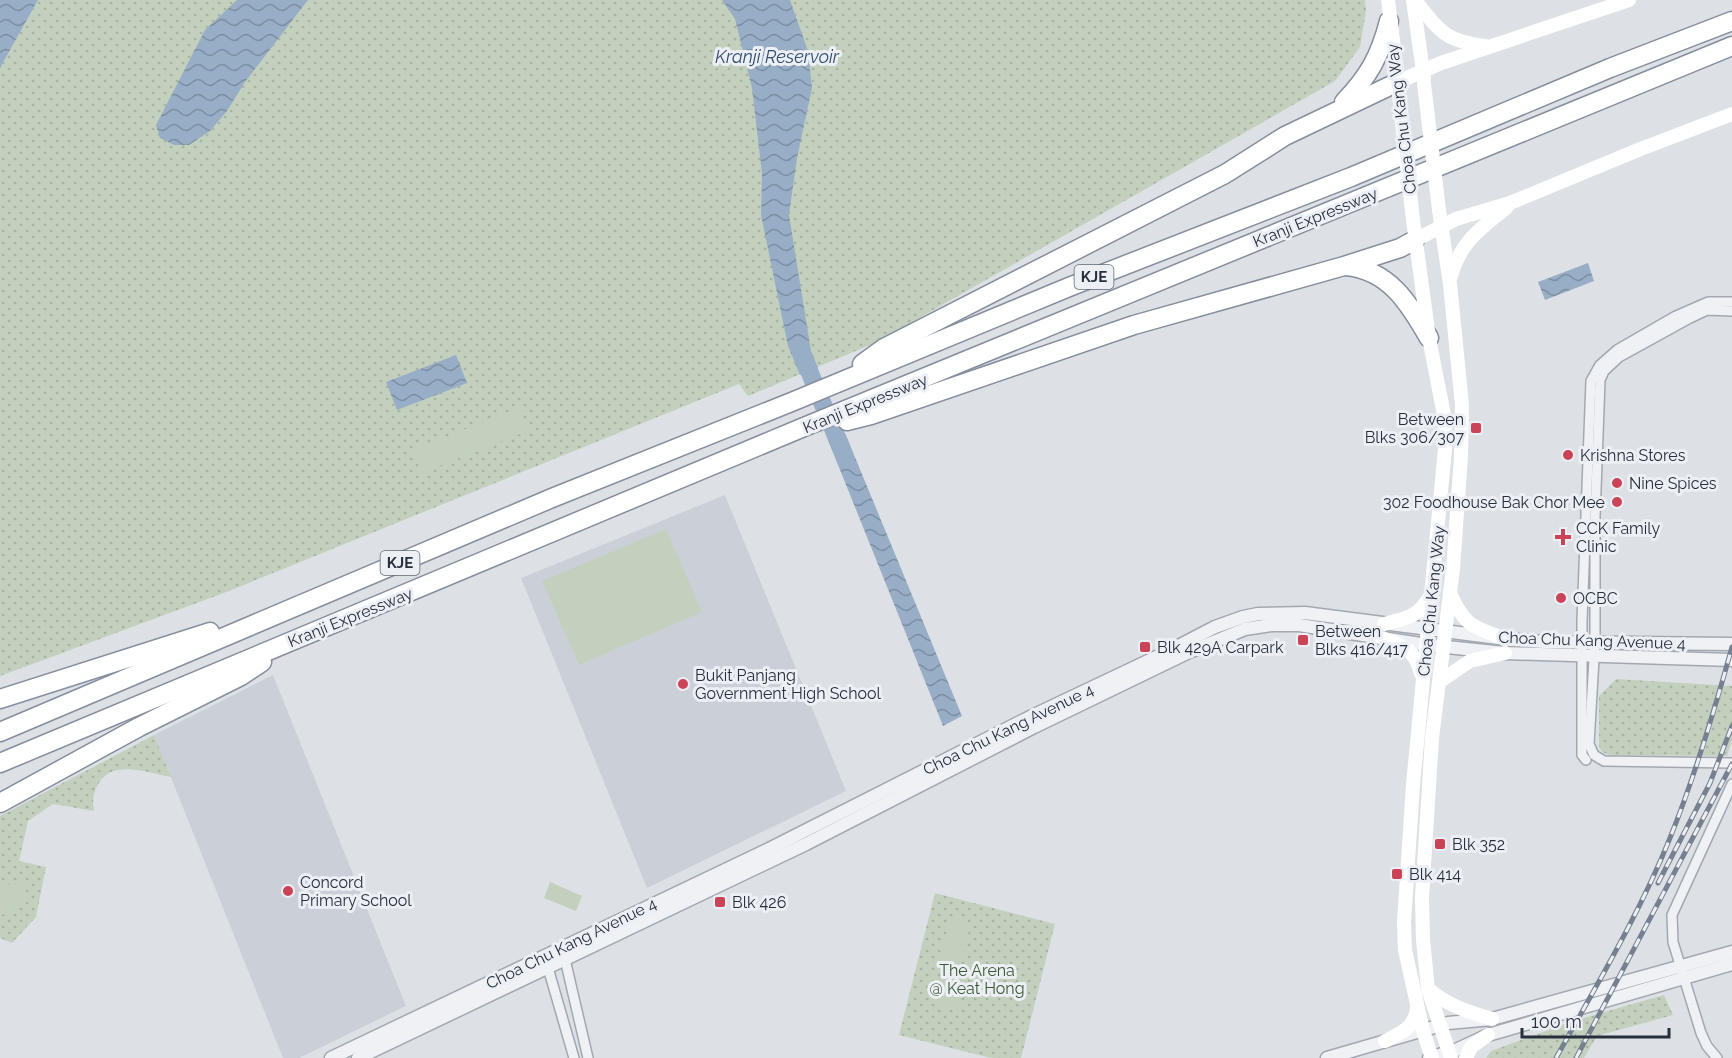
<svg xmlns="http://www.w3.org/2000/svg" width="1732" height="1058" font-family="Raleway,sans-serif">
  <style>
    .built { fill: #cbd0d8 }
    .grass { fill: url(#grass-dots) }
    .pitch { fill: #c3d0be }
    .water { fill: url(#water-waves) }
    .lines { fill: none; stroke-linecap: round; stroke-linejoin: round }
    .river { stroke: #98aec6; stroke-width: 18 }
    .minor-casing { stroke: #a3a8b0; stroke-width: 12 }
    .tertiary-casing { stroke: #a3a8b0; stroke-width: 15 }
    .motorway-casing { stroke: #858e9d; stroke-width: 21 }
    .minor { stroke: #eff1f5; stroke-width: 9 }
    .tertiary { stroke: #eff1f5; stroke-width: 12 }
    .secondary { stroke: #fff; stroke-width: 14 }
    .motorway { stroke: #fff; stroke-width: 18 }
    .rail-casing { stroke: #778090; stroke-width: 5 }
    .rail { stroke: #eceff4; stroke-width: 3; stroke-dasharray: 9; stroke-linecap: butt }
    .secondary-bridge { stroke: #fff; stroke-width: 14 }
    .poi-dot { fill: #ca4357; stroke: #eceff4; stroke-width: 2 }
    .labels { text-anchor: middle; stroke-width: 6; stroke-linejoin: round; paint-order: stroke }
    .shield { fill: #eceff4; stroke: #626974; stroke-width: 1.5 }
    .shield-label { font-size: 15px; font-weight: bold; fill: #272f3d }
    .street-label { font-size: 16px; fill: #272f3d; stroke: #eceff4 }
    .poi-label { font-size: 16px; fill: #272f3d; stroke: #eceff4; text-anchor: start }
    .park-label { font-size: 16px; fill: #3b5834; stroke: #eceff4 }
    .water-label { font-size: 18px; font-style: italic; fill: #324d6f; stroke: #eceff4 }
  </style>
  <defs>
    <pattern id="grass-dots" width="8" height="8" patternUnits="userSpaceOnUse" patternTransform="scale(1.5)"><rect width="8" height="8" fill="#c3d0be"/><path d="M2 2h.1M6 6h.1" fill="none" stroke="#a8b3a4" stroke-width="1.8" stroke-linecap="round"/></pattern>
    <pattern id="water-waves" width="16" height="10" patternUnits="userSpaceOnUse" patternTransform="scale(1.5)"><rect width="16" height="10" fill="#98aec6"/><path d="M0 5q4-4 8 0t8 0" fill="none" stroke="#7c8ea2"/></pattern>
  </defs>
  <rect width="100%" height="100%" fill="#dde1e6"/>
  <g class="built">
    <path d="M 725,495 L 846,791 L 647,888 L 521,578 Z"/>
    <path d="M 273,675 L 406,1006 L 299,1058 L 283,1058 L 154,735 Z"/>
  </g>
  <g class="grass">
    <path d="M 38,0 L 1365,0 L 1366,11 L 1360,47 L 1335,81 L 877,342 L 748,396 L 739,384 L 229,591 L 0,676 L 0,68 Z"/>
    <path d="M 1616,679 L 1732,686 L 1732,740 L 1727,756 L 1610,755 L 1602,752 L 1599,746 L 1599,696 Z"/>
    <path d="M 154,735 L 171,777 C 148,773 113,759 99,783 C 93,792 92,801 94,811 L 53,804 L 28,821 L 19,861 L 46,867 L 36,917 L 12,943 L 0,938 L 0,816 Z"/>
    <path d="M 935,893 L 1055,924 L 1021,1058 L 991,1058 L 899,1035 Z"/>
    <path d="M 1664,995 L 1673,1015 L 1597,1036 L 1584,1058 L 1486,1058 L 1491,1051 L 1570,1022 Z"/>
  </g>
  <g class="pitch">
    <path d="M 519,408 L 528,431 L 421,473 L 412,450 Z"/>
    <path d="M 666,529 L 702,612 L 579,665 L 542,581 Z"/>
    <path d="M 20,879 L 31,900 L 0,916 L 0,889 Z"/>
    <path d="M 550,882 L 582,896 L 576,911 L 544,898 Z"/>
    <path d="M 950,918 L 971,923 L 961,963 L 940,957 Z"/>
    <path d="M 947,965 L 967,970 L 958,1010 L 937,1004 Z"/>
  </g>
  <g class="water">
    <path d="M 0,0 L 38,0 L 0,68 Z"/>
    <path d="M 237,0 L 308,0 L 245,82 L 227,111 L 210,131 L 189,145 L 174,145 L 160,138 L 156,125 L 205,30 Z"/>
    <path d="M 722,0 L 790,0 L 808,51 L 812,88 L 797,158 L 789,215 L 811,351 L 818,368 L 800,375 L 788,346 L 761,215 L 762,174 L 752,88 L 735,19 Z"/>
    <path d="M 1588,263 L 1594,281 L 1545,300 L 1538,282 Z"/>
    <path d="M 456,355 L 467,383 L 397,410 L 386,382 Z"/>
    <path d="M 845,433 L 962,716 L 943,726 L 828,440 Z"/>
  </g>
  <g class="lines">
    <path class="river" d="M 800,349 L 846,460"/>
    <defs>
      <g id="minor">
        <path d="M 1732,311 L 1707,310 L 1688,319 L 1619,357 L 1604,371 L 1600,380 L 1595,517 L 1595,642 L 1589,744 L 1594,755 L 1604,761 L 1732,763"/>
        <path d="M 1586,760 L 1582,755 L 1582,621 L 1591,381 L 1600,365 L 1617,350 L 1676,316 L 1708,302 L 1732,302"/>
        <path d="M 564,955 L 588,1058"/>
        <path d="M 546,961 L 574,1058"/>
        <path d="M 1717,1058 L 1707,1046 L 1701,1033 L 1673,942 L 1672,915 L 1732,784"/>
      </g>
      <g id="tertiary">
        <path d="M 331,1058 L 767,850 L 1030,717 L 1165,653 L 1215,627 L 1243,617 L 1258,614 L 1305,613 L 1506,639 L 1544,642 L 1732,644"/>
        <path d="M 358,1058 L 806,844 L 1034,727 L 1189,652 L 1245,629 L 1271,625 L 1299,625 L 1427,645 L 1505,653 L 1732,660"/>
        <path d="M 1327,1058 L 1448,1023 L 1492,1019 L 1732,952"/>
        <path d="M 1429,1058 L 1456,1050 L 1488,1035 L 1732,964"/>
      </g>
      <g id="motorway">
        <path d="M 1344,102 C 1369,76 1380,56 1389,21"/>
        <path d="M 1346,266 C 1389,270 1409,303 1429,338"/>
        <path d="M 862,364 L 884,348 L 1225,174 L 1285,136 L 1398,82"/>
        <path d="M 847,421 L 871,415 L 1134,325 L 1344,266 L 1400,248 L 1415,240"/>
        <path d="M 0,699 L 210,632"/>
        <path d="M 0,732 L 552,498 L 794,401 L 1069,287 L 1351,177 L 1610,68 L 1732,21"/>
        <path d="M 0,763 L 804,427 L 1732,46"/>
        <path d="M 0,803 L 139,727 L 241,676 L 262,662"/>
      </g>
    </defs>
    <use href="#minor" class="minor-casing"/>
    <use href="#tertiary" class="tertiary-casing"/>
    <use href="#motorway" class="motorway-casing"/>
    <use href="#minor" class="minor"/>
    <use href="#tertiary" class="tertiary"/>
    <g class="secondary">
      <path d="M 1388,0 L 1399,89"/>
      <path d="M 1413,0 L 1424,79"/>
      <path d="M 1415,0 C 1439,31 1445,41 1485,46"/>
      <path d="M 1398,82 L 1441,63 L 1629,0"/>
      <path d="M 1439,210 L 1450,284 L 1462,405 L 1461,456 L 1453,569 L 1432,738 L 1422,898 L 1423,940 L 1428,989 L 1451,1058"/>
      <path d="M 1413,220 L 1429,338 L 1445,420 L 1445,449 L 1413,785 L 1404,922 L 1405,950 L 1423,1031 L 1432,1058"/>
      <path d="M 1415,240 L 1456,219 L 1510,203 L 1638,150 L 1732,114"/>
      <path d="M 1451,276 C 1461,241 1480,229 1507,207"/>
      <path d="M 1450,593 C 1465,627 1473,627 1506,639"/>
      <path d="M 1384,624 C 1408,618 1418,617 1431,595"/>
      <path d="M 1382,638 C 1405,647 1414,648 1421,674"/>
      <path d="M 1439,682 L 1470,661 L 1505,653"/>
      <path d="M 1428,989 C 1449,1006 1466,1011 1492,1019"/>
      <path d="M 1385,1041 C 1401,1033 1415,1028 1417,1008"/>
      <path d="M 1466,1058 L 1471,1047 L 1488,1035"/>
    </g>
    <use href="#motorway" class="motorway"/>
    <defs>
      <g id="rail">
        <path d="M 1658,883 L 1710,783 L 1732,726"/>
        <path d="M 1556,1058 C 1596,986 1639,915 1670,838 C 1695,776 1714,712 1732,647"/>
        <path d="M 1576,1058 L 1732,764"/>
      </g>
    </defs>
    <use href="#rail" class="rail-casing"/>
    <use href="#rail" class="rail"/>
    <g class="secondary-bridge">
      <path d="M 1424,84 L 1439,210"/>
      <path d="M 1399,94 L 1413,220"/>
    </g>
  </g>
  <g class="poi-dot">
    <rect x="1470" y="422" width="12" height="12" rx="3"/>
    <circle cx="1568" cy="455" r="6"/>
    <circle cx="1617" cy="483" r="6"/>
    <circle cx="1617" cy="502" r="6"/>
    <path d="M1560 528h6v6h6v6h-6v6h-6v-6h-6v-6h6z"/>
    <circle cx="1561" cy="598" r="6"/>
    <rect x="1297" y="634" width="12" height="12" rx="3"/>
    <rect x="1139" y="641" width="12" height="12" rx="3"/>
    <circle cx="683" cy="684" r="6"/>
    <rect x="1434" y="838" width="12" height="12" rx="3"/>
    <rect x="1391" y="868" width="12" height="12" rx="3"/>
    <circle cx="288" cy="891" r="6"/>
    <rect x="714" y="896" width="12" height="12" rx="3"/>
  </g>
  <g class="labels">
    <g class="shield">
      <rect x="1074.5" y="265" width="39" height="24" rx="4.5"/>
      <rect x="380.5" y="551" width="39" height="24" rx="4.5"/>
    </g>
    <g class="shield-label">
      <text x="1094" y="282">KJE</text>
      <text x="400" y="568">KJE</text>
    </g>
    <g class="street-label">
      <text transform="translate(1401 119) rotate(-97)" y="6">Choa Chu Kang Way</text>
      <text transform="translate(1315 217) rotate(-22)" y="6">Kranji Expressway</text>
      <text transform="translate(865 403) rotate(-22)" y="6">Kranji Expressway</text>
      <text transform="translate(1431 601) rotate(-84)" y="6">Choa Chu Kang Way</text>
      <text transform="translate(350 617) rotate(-22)" y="6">Kranji Expressway</text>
      <text transform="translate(1592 640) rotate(2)" y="6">Choa Chu Kang Avenue 4</text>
      <text transform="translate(1008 729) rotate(-26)" y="6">Choa Chu Kang Avenue 4</text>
      <text transform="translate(571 943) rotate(-26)" y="6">Choa Chu Kang Avenue 4</text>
    </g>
    <g class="poi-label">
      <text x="1464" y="425" text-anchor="end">Between<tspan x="1464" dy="18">Blks 306/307</tspan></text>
      <text x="1580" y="461">Krishna Stores</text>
      <text x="1629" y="489">Nine Spices</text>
      <text x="1605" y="508" text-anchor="end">302 Foodhouse Bak Chor Mee</text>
      <text x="1576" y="534">CCK Family<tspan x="1576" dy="18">Clinic</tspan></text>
      <text x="1573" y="604">OCBC</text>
      <text x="1315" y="637">Between<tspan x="1315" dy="18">Blks 416/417</tspan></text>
      <text x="1157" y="653">Blk 429A Carpark</text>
      <text x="695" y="681">Bukit Panjang<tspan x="695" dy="18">Government High School</tspan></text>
      <text x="1452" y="850">Blk 352</text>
      <text x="1409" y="880">Blk 414</text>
      <text x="300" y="888">Concord<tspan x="300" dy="18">Primary School</tspan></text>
      <text x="732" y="908">Blk 426</text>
    </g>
    <g class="park-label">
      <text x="977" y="976">The Arena<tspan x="977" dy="18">@ Keat Hong</tspan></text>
    </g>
    <g class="water-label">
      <text x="777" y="63">Kranji Reservoir</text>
    </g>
  </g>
  <path d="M1522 1028v9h147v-9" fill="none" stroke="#272f3d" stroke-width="3"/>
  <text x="1531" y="1028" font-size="18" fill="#272f3d" stroke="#eceff4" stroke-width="4.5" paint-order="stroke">100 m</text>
</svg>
